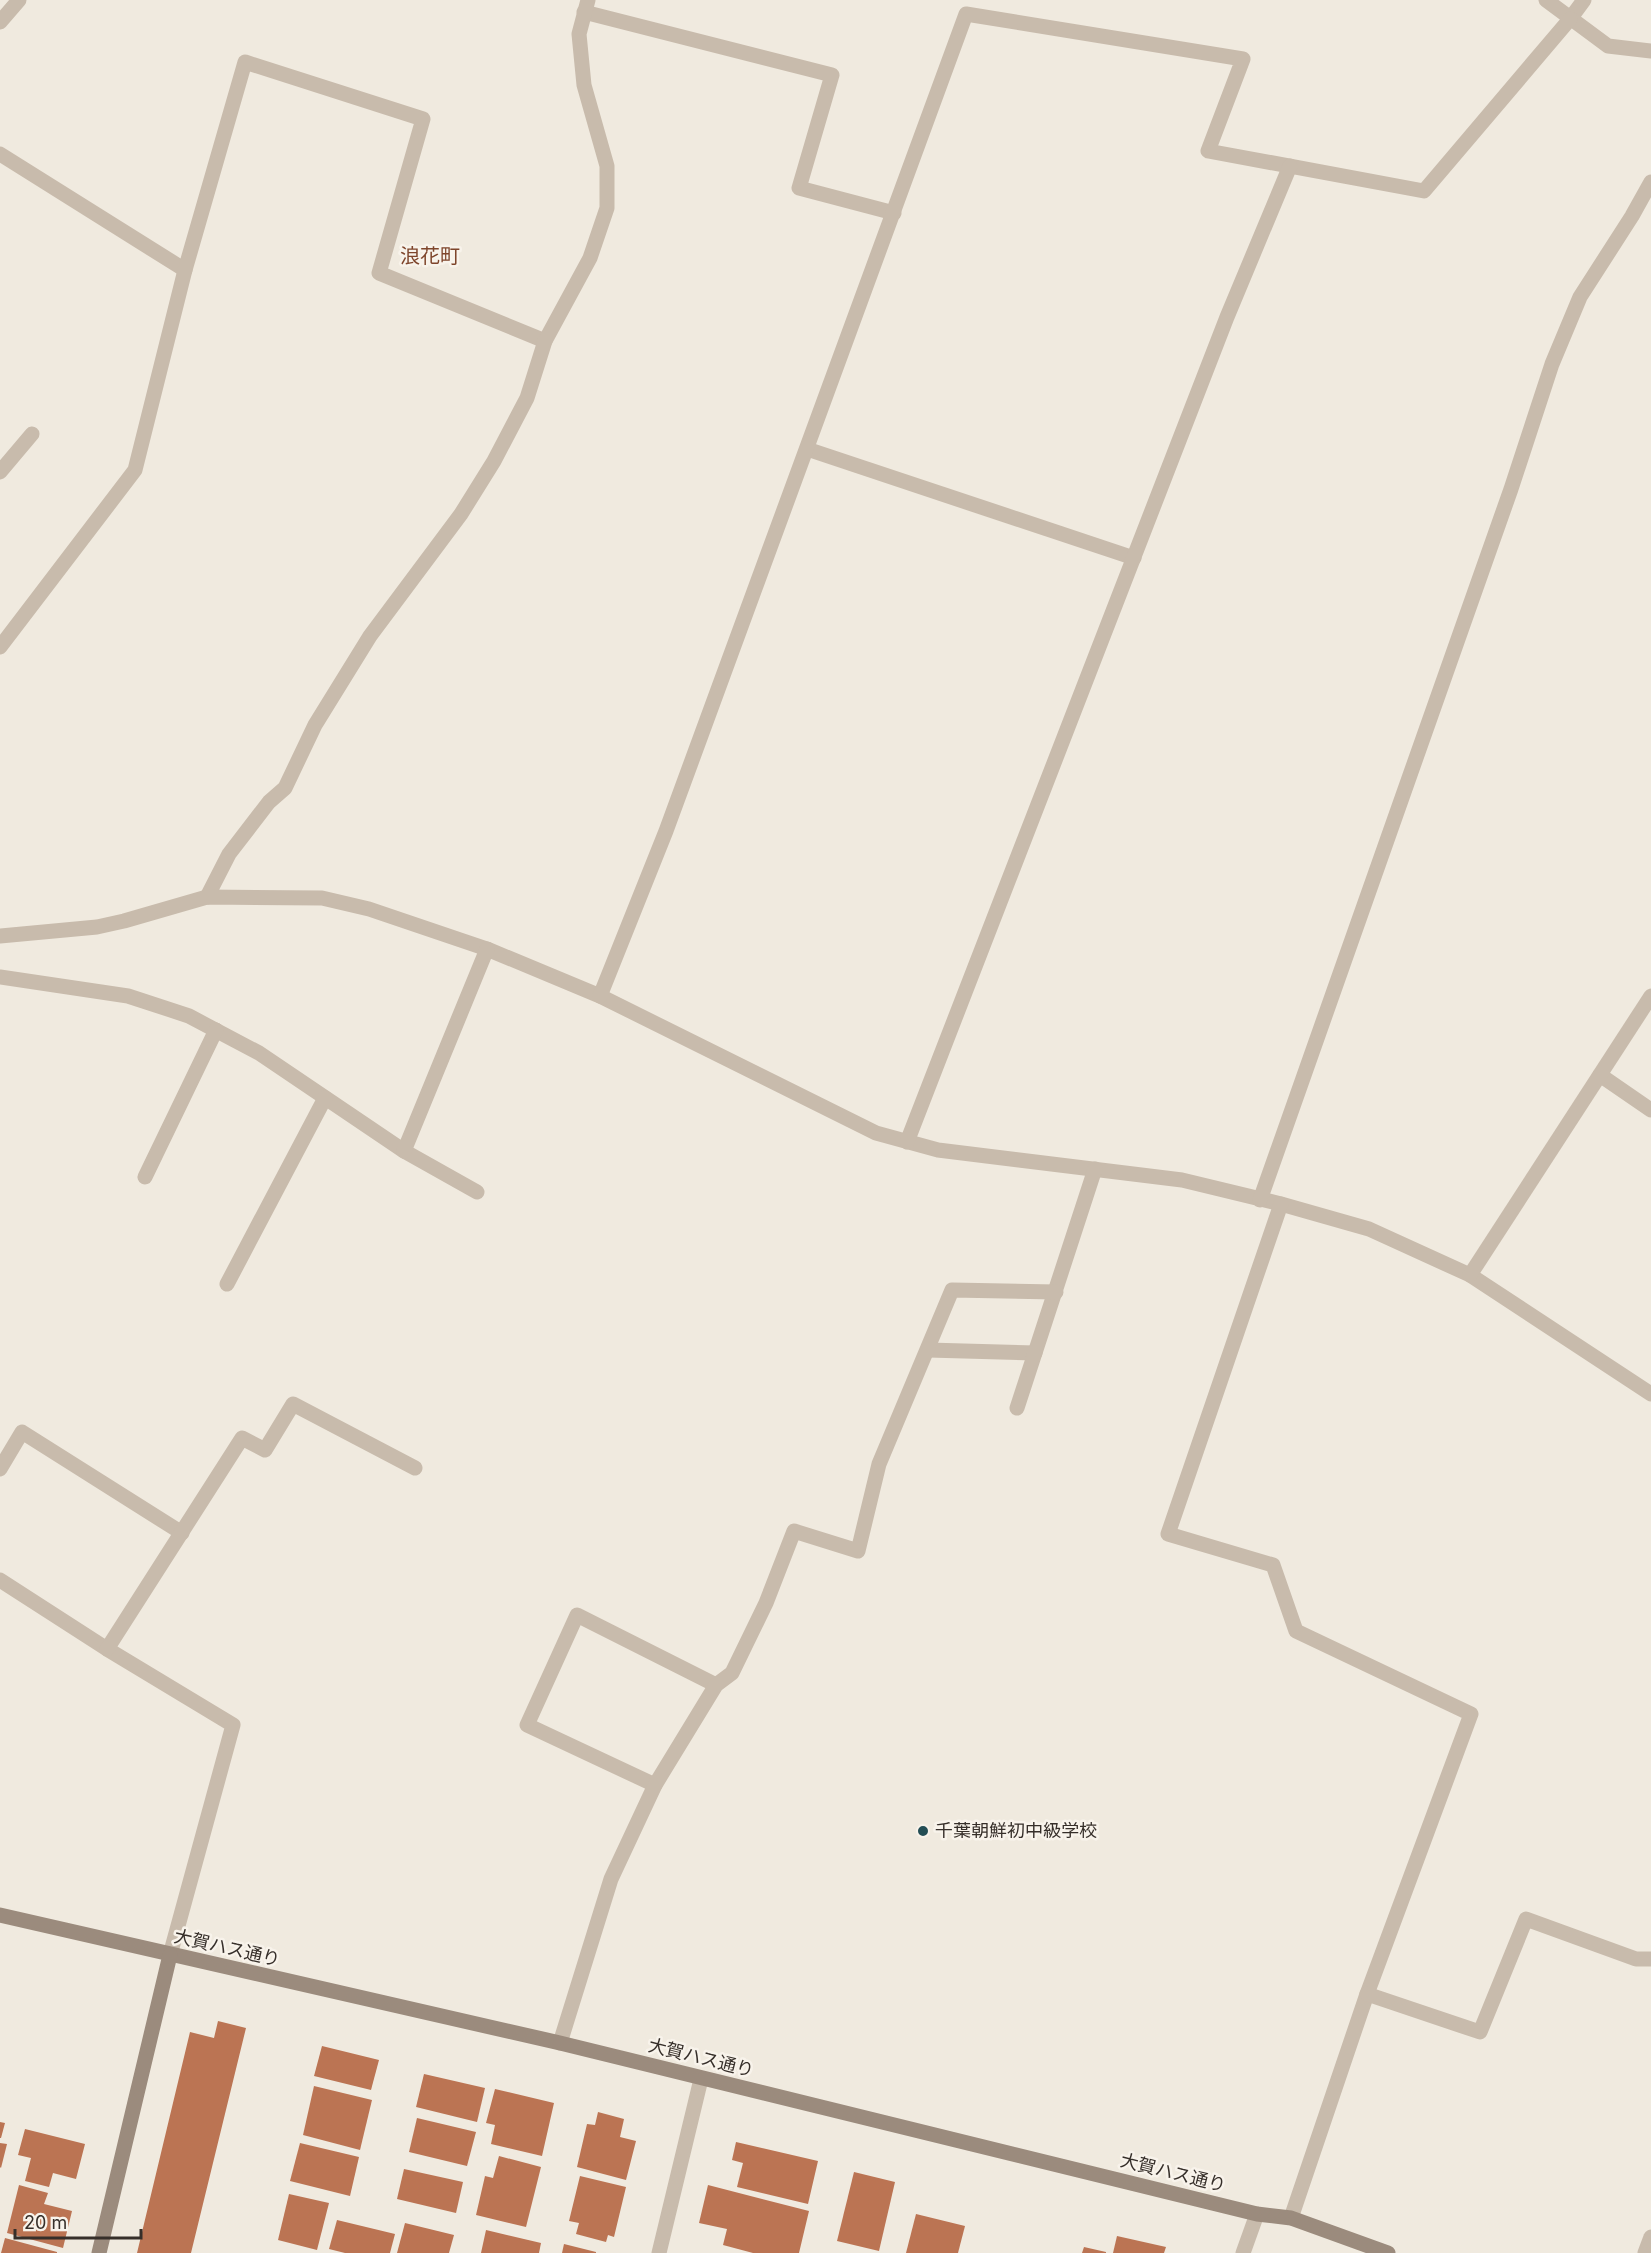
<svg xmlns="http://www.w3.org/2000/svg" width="1651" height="2253" font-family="Inter,'Noto Sans JP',sans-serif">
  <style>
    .building { fill: #bb7453 }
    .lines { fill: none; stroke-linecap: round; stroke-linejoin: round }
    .lane { stroke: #c8bbac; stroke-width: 15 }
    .street { stroke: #c8bbac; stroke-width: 15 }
    .secondary { stroke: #9b8b7d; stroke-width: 15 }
    .poi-dot { fill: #234d54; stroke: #f8f3eb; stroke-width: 2 }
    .labels { text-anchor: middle; stroke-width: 5; stroke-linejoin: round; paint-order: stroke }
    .poi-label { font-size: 18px; fill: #362f2a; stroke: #f8f3eb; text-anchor: start }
    .street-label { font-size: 18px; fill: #362f2a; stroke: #f8f3eb }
    .neighbourhood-label { font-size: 20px; fill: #7e452b; stroke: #f8f3eb }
  </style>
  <rect width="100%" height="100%" fill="#f0eadf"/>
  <g class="building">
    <path d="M 218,2021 L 246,2028 L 191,2253 L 137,2253 L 190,2032 L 214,2038 Z"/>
    <path d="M 322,2046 L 379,2060 L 371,2090 L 314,2076 Z"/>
    <path d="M 424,2074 L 485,2088 L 477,2122 L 416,2107 Z"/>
    <path d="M 314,2086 L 372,2100 L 360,2150 L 303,2135 Z"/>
    <path d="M 495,2089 L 554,2103 L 542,2156 L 491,2144 L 495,2125 L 486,2123 Z"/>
    <path d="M 598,2112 L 624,2119 L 620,2137 L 636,2141 L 626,2180 L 577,2167 L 587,2124 L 595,2125 Z"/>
    <path d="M 417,2118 L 476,2132 L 467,2166 L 409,2152 Z"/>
    <path d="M 0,2122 L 5,2123 L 1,2138 L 0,2138 Z"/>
    <path d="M 25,2129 L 85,2144 L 76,2179 L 53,2173 L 49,2187 L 25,2181 L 31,2158 L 18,2155 Z"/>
    <path d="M 736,2142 L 818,2161 L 808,2204 L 737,2187 L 743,2163 L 732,2160 Z"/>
    <path d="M 0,2143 L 7,2144 L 1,2168 L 0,2167 Z"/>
    <path d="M 300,2143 L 359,2157 L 350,2196 L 290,2181 Z"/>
    <path d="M 499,2156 L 541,2167 L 526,2227 L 476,2215 L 485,2176 L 493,2178 Z"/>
    <path d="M 404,2169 L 463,2182 L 456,2213 L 397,2199 Z"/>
    <path d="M 854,2172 L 895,2182 L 879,2251 L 837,2241 Z"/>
    <path d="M 580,2176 L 626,2187 L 614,2237 L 608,2235 L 606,2242 L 576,2234 L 579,2223 L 569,2221 Z"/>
    <path d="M 19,2185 L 48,2193 L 44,2204 L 72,2211 L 63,2248 L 7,2233 Z"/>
    <path d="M 708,2185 L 809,2211 L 799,2253 L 753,2253 L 723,2245 L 727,2229 L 699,2223 Z"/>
    <path d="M 289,2194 L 329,2203 L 317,2250 L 278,2240 Z"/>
    <path d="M 916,2214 L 965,2226 L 958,2253 L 906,2253 Z"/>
    <path d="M 337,2220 L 395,2234 L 390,2253 L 345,2253 L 329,2249 Z"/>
    <path d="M 405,2223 L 454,2235 L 449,2253 L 397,2253 Z"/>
    <path d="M 486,2230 L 541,2243 L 539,2253 L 481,2253 Z"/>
    <path d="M 1117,2236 L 1166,2247 L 1164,2253 L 1113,2253 Z"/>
    <path d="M 5,2238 L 57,2252 L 57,2253 L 1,2253 Z"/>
    <path d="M 564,2244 L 596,2252 L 596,2253 L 562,2253 Z"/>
    <path d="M 1084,2247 L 1106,2252 L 1106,2253 L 1082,2253 Z"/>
  </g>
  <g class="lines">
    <g class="lane">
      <path d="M 1570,19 L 1584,0"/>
      <path d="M 1600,1075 L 1651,1110"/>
    </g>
    <g class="street">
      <path d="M 1546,0 L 1608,46 L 1651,51"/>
      <path d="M 584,12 L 832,75 L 799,188 L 894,213"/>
      <path d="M 0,22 L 19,0"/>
      <path d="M 0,154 L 185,270"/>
      <path d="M 807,449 L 1134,558"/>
      <path d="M 0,472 L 32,434"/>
      <path d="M 0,647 L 135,470 L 185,270 L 245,62 L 423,119 L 379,273 L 545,341"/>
      <path d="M 207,897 L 229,854 L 269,802 L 285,788 L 315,725 L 370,636 L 461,514 L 494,461 L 527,398 L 545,341 L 590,258 L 607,208 L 607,166 L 584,85 L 579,34 L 588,0"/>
      <path d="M 0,936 L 97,927 L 124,921 L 207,897 L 322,898 L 369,909 L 487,949 L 600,996 L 876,1133 L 938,1150 L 1182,1180 L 1281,1204 L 1369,1229 L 1470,1275 L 1651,1394"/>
      <path d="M 0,977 L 128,996 L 189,1016 L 259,1053 L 404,1151 L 477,1192"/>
      <path d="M 600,996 L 666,831 L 966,14 L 1243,59 L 1208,151 L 1424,191 L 1570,19"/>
      <path d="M 907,1142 L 1227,317 L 1290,166"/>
      <path d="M 404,1151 L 487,949"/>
      <path d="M 145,1177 L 216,1030"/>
      <path d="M 1260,1200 L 1511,489 L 1552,364 L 1580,297 L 1632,216 L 1651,182"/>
      <path d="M 1281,1204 L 1168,1534 L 1273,1565 L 1296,1631 L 1471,1714 L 1367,1994 L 1291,2218"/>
      <path d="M 1470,1275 L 1651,996"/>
      <path d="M 227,1284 L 325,1098"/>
      <path d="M 928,1350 L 1035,1353"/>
      <path d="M 1017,1408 L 1095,1169"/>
      <path d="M 0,1469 L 22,1432 L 182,1533"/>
      <path d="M 0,1580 L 107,1649 L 233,1725 L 170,1955"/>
      <path d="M 107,1649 L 242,1438 L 265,1450 L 293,1404 L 415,1468"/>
      <path d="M 655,1785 L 527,1725 L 577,1615 L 716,1685"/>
      <path d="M 1367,1994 L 1480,2032 L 1526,1919 L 1636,1959 L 1651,1959"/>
      <path d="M 560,2043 L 611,1879 L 655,1785 L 716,1685 L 732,1673 L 766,1603 L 794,1531 L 858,1551 L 879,1464 L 952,1290 L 1056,1292"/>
      <path d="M 659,2253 L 701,2079"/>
      <path d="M 1243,2253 L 1257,2214"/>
      <path d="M 1645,2253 L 1651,2237"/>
    </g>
    <g class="secondary">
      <path d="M 0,1915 L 560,2043 L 1257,2214 L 1291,2218 L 1388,2253"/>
      <path d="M 99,2253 L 170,1955"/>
    </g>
  </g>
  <circle class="poi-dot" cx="923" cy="1831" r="6"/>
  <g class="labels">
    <g class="poi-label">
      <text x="935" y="1837">千葉朝鮮初中級学校</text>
    </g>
    <g class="street-label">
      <text transform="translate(227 1948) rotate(13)" y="6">大賀ハス通り</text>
      <text transform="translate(701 2058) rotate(14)" y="6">大賀ハス通り</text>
      <text transform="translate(1173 2173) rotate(14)" y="6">大賀ハス通り</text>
    </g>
    <g class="neighbourhood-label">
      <text x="430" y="263">浪花町</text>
    </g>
  </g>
  <path d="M15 2229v9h126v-9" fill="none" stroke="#362f2a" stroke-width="3"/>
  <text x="24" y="2229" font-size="18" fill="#362f2a" stroke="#f8f3eb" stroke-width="4.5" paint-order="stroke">20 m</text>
</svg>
